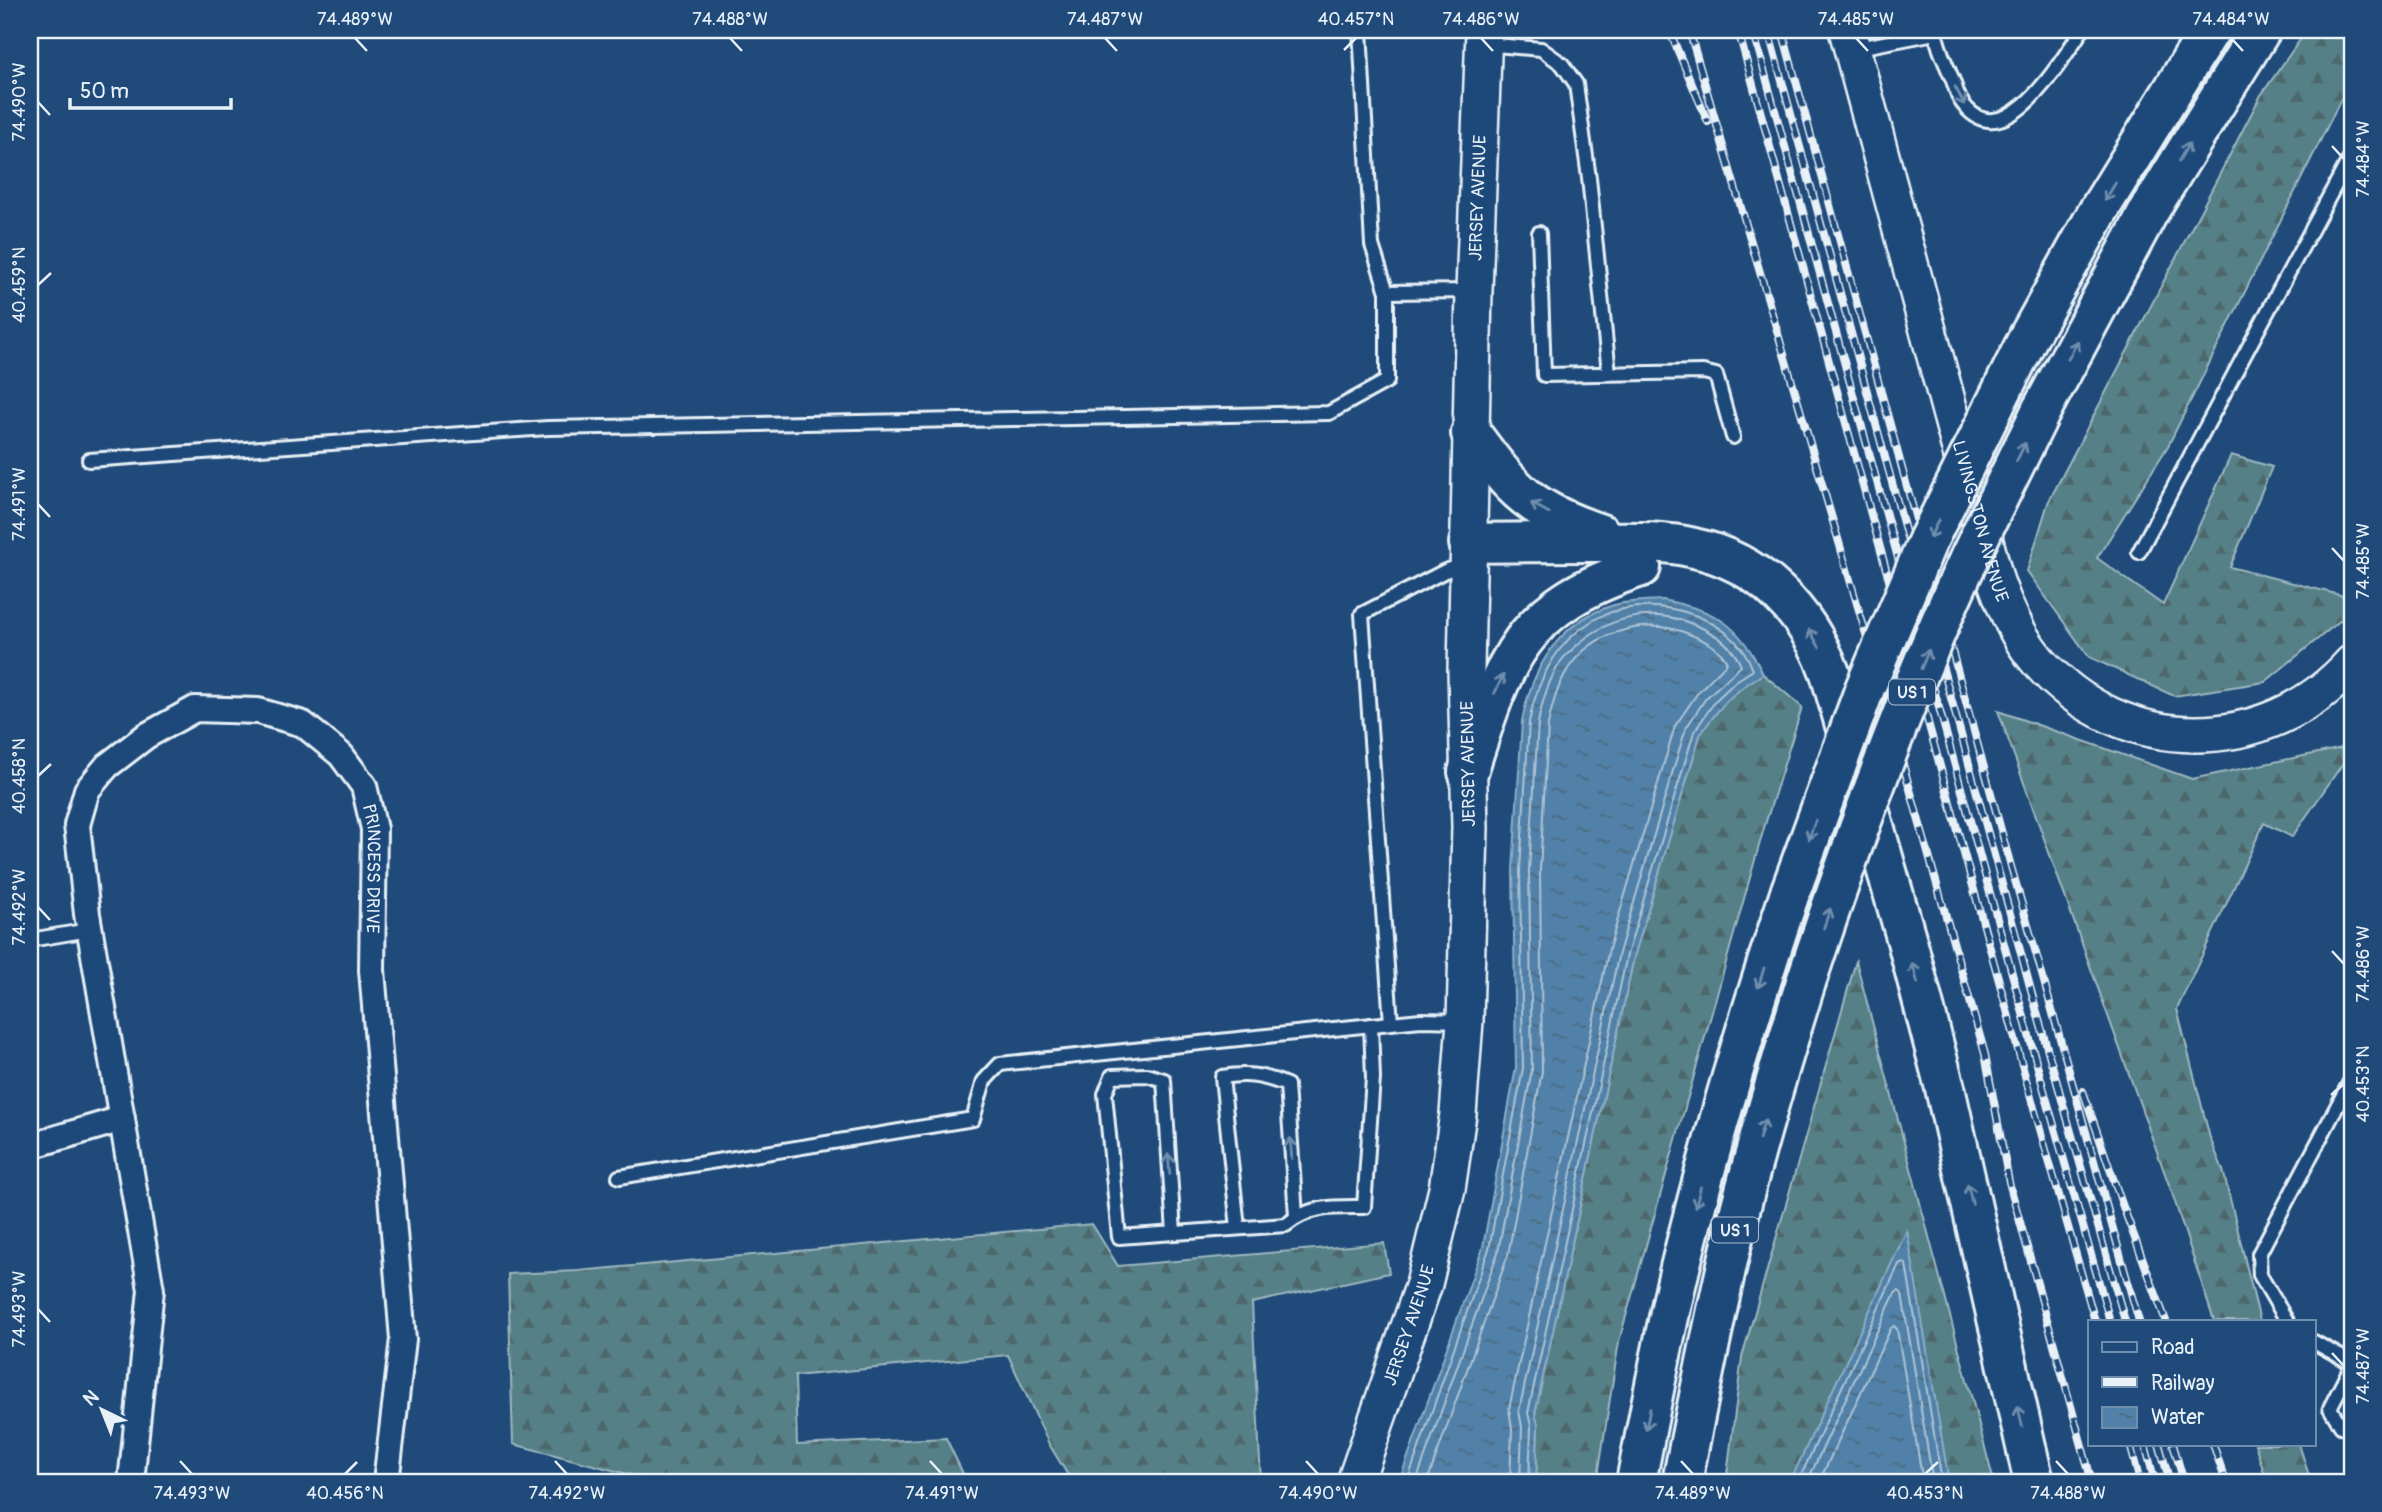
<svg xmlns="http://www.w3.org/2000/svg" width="2382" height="1512" font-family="Pangolin,sans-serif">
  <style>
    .forest { fill: url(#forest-firs); stroke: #9eb8c0; stroke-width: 2 }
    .water { fill: url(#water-ripples); stroke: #8daec8; stroke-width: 2 }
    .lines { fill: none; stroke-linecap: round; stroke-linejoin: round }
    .shore { stroke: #acc4d8; stroke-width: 2 }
    .service-casing { stroke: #e8f1f8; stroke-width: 18 }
    .minor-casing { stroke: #e8f1f8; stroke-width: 30 }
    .secondary-casing { stroke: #e8f1f8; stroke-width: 40 }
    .trunk-casing { stroke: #e8f1f8; stroke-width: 44 }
    .service { stroke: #1f4a7a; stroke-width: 12 }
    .minor { stroke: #1f4a7a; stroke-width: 24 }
    .secondary { stroke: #1f4a7a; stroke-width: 35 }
    .trunk { stroke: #1f4a7a; stroke-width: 38 }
    .rail-casing { stroke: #e8f1f8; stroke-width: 8 }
    .rail { stroke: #1f4a7a; stroke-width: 5; stroke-dasharray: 16; stroke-linecap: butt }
    .trunk-bridge-casing { stroke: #e8f1f8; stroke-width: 44; stroke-linecap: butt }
    .trunk-bridge { stroke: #1f4a7a; stroke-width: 38 }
    .oneway { stroke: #6f8dac }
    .ticks { fill: none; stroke: #e8f1f8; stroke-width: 2.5 }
    .labels { text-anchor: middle; stroke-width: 7; stroke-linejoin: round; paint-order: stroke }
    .shield { fill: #1f4a7a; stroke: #acbfd2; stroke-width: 2 }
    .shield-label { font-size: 16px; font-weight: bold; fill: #e8f1f8 }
    .street-label { font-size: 18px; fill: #e8f1f8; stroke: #1f4a7a }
    .neatline { fill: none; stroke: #e8f1f8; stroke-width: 2.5 }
    .ticks-label { font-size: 18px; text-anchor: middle; fill: #e8f1f8 }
  </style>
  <defs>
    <pattern id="forest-firs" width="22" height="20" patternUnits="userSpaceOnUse" patternTransform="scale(1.75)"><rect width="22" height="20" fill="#558087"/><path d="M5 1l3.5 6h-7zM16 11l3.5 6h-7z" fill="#4e676c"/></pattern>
    <pattern id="water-ripples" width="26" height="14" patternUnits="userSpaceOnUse" patternTransform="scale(1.75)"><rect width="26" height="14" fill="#5181a8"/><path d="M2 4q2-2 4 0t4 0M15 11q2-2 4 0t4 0" fill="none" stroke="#4d6a82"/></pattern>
  </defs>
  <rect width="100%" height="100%" fill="#1f4a7a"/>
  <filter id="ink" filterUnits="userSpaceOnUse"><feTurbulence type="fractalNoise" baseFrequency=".0143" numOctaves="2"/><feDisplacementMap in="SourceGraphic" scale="14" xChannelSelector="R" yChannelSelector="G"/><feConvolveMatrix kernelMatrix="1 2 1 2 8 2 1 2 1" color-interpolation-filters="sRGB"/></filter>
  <g filter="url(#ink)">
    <g class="forest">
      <path d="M 2307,30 L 2352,30 L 2352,77 L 2168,446 L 2097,558 L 2163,605 L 2231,455 L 2272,467 L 2230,567 L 2352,598 L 2352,611 L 2265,682 L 2174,696 L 2089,657 L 2027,571 L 2048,503 L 2261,95 Z"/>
      <path d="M 1763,674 L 1802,707 L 1764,828 L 1619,1341 L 1597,1482 L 1536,1482 L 1538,1425 L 1535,1414 L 1634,957 L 1700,735 C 1719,707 1733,691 1763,674 Z"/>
      <path d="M 1998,711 L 2192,779 L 2352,746 L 2352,750 L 2292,837 L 2264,823 L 2177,1009 L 2210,1138 L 2223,1170 L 2260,1321 L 2214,1321 L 2173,1196 Z"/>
      <path d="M 1856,961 L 1994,1482 L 1726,1482 L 1742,1357 Z"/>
      <path d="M 1092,1224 L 1118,1266 L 1384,1243 L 1389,1273 L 1252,1303 L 1261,1482 L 1072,1482 L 1049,1444 L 1008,1355 L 795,1376 L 797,1445 L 946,1438 L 967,1482 L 658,1482 L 513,1444 L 508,1274 L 578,1271 Z"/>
      <path d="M 2255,1444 L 2299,1444 L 2311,1482 L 2267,1482 Z"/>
    </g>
    <g class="water">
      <path d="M 1663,600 C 1716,611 1739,623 1763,674 C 1733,691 1719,707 1700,735 L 1634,957 L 1535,1414 L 1538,1425 L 1536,1482 L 1399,1482 L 1483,1247 L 1516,1067 L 1513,870 L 1522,721 C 1532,668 1559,621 1614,605 C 1629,601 1647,601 1663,600 Z"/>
      <path d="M 1907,1230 L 1949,1482 L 1790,1482 Z"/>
    </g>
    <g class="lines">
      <g class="shore">
        <path d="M 1407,1482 L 1489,1249 L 1523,1068 L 1520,870 L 1529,722 C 1537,681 1555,643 1592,621 C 1643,590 1733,611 1753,670 L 1736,681 L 1715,701 L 1694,732 L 1627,955 L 1528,1413 L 1531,1426 L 1529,1482"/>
        <path d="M 1416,1482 L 1498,1252 L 1532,1069 L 1529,870 L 1538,723 C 1542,702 1548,681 1560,663 C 1563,657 1570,652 1575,647 C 1608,616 1652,607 1695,625 C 1715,633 1733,645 1741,666 L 1706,698 L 1686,728 L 1674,767 L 1619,953 L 1519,1411 L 1522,1427 L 1520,1482"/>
        <path d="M 1427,1482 L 1508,1255 L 1542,1071 L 1540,870 L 1548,725 C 1552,705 1557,686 1568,669 C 1593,630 1648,617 1689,634 C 1704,640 1721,648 1727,663 L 1699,691 L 1675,726 L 1609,949 L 1509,1409 L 1512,1429 L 1510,1482"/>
        <path d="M 1798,1482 L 1899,1264 L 1903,1262 L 1906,1264 L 1942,1482"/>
        <path d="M 1807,1482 L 1895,1293 L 1899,1291 L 1902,1294 L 1933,1482"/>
        <path d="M 1819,1482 L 1891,1328 L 1894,1326 L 1897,1329 L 1923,1482"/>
      </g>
      <defs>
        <g id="service">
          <path d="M 1360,30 L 1372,245 L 1387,292"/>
          <path d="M 1935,30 C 1938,49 1944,59 1951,76 C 1955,84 1956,93 1961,101 C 2002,162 2061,61 2082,30"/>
          <path d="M 1484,44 L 1541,49 L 1562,64 L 1576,84 L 1589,178 L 1609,373"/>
          <path d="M 1853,49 L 1935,33"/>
          <path d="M 1539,233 L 1544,375 L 1703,372 L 1716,375 L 1733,437"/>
          <path d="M 89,460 L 548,428 L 1329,413 L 1387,381 L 1387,292 L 1473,291"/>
          <path d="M 2139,552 L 2352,154"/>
          <path d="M 30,940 L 89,930"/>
          <path d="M 1391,1023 L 1421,1020 L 1464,1021"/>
          <path d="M 619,1177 L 973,1119 L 984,1081 L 1000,1064 L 1391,1023 L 1362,614 L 1445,571 L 1464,565"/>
          <path d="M 1238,1228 L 1222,1077 C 1248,1073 1262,1075 1287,1085 L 1296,1216"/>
          <path d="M 1174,1233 L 1164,1080 L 1147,1075 L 1112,1076 L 1105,1094 L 1119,1237 L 1286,1225 C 1309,1205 1336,1207 1364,1207 L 1373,1078 L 1371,1025"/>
          <path d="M 2287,1321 L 2260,1275 L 2259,1254 L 2352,1078"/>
          <path d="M 2314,1342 L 2352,1363"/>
          <path d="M 2352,1365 L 2330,1408 L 2341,1426 L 2352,1432"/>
        </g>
        <g id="minor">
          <path d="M 30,1146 L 122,1119"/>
          <path id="s1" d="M 131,1482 L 151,1290 L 87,914 L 77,825 L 87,790 L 107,766 L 146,736 L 195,709 L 258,711 L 303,724 L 341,755 L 364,786 L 374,829 L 372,970 L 403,1339 L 386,1482"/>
        </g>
        <g id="secondary">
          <path id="s2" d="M 1847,30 L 1996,582 C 2006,610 2018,638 2038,661 C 2123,758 2267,758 2352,663"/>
          <path id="s3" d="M 1355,1482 L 1424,1284 L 1447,1189 L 1458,1114 L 1465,1021 L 1470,827 L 1466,670 L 1474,291 L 1484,30"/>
        </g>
        <g id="trunk">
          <path d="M 2029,336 L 2100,208 L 2210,30"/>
          <path d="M 2041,411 L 2149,211 L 2261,30"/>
          <path d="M 1471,433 C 1513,491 1531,511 1601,534"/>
          <path d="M 1469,543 C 1510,542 1552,542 1593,542 C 1626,542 1661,540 1694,548 C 1760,562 1807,611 1830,673 L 1907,941 L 1945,1088 L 2034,1482"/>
          <path d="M 1468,772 C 1504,659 1520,606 1641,567"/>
          <path d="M 1636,1482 C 1650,1411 1663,1339 1680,1268 C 1711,1141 1749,1015 1791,890"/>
          <path d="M 1682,1482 C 1699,1395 1716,1308 1737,1222 C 1757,1142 1781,1062 1806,982"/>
        </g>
      </defs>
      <use href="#service" class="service-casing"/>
      <use href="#minor" class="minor-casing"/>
      <use href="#secondary" class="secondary-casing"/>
      <use href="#trunk" class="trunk-casing"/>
      <use href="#service" class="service"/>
      <use href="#minor" class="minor"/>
      <use href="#secondary" class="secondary"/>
      <use href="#trunk" class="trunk"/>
      <defs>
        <g id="rail">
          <path d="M 1669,30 L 1708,122"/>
          <path d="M 1689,30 L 1870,648 L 1985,1054 L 2009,1182 L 2092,1482"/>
          <path d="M 1738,30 L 2030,1094 L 2095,1321"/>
          <path d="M 1753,30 L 2044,1090 L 2110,1321"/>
          <path d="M 1768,30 L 2040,1023 L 2125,1321"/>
          <path d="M 1782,30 L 2012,870 C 2056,1020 2096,1171 2139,1321"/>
          <path d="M 2083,1091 L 2122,1204 L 2166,1321"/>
          <path d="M 2130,1444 L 2140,1482"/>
          <path d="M 2145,1444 L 2155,1482"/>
          <path d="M 2159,1444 L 2170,1482"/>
          <path d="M 2173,1444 L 2184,1482"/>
          <path d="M 2213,1444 L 2226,1482"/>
        </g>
      </defs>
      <use href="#rail" class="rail-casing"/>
      <use href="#rail" class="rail"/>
      <defs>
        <g id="trunk-bridge">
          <path d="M 1791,890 L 1865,688 L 1928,540 L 2029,336"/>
          <path d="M 1806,982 C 1849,852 1895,724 1951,598 C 1979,535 2011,473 2041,411"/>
        </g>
      </defs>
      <use href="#trunk-bridge" class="trunk-bridge-casing"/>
      <use href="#trunk-bridge" class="trunk-bridge"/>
    </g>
    <defs><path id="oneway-shaft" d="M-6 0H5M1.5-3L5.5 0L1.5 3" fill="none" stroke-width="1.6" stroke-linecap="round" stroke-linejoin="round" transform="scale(1.75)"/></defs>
    <g class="oneway">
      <use href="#oneway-shaft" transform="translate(1960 96) rotate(62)"/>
      <use href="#oneway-shaft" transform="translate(2184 152) rotate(-59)"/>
      <use href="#oneway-shaft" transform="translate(2110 192) rotate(121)"/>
      <use href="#oneway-shaft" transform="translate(2073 350) rotate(-62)"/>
      <use href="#oneway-shaft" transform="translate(2021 452) rotate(-64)"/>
      <use href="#oneway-shaft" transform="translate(1540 508) rotate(-151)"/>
      <use href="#oneway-shaft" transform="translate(1934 529) rotate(116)"/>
      <use href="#oneway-shaft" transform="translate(1814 638) rotate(-120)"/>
      <use href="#oneway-shaft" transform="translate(1925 659) rotate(-67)"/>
      <use href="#oneway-shaft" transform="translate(1499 684) rotate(-65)"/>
      <use href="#oneway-shaft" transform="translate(1812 830) rotate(110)"/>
      <use href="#oneway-shaft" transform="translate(1827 918) rotate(-71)"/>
      <use href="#oneway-shaft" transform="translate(1915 973) rotate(-105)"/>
      <use href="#oneway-shaft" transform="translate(1761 978) rotate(107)"/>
      <use href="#oneway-shaft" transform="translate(1762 1129) rotate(-74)"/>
      <use href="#oneway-shaft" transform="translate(1291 1148) rotate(-94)"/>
      <use href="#oneway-shaft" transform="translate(1169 1164) rotate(-94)"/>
      <use href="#oneway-shaft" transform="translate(1970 1194) rotate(-103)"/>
      <use href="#oneway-shaft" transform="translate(1698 1197) rotate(104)"/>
      <use href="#oneway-shaft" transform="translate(2020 1416) rotate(-103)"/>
      <use href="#oneway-shaft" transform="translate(1648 1419) rotate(101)"/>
    </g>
  </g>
  <path class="ticks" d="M 355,38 L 367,51M 730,38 L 742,51M 1105,38 L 1117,51M 1481,38 L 1493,51M 1856,38 L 1868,51M 2231,38 L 2243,51M 1344,50 L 1356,38M 38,102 L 50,115M 2332,146 L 2344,159M 38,285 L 51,273M 38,504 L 50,517M 2332,548 L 2344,561M 38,776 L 51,764M 38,907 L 50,920M 2332,951 L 2344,964M 2331,1095 L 2344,1084M 38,1309 L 50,1322M 2332,1353 L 2344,1366M 180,1461 L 192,1474M 555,1461 L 567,1474M 930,1461 L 942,1474M 1306,1461 L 1318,1474M 1681,1461 L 1693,1474M 2056,1461 L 2068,1474M 345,1474 L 357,1462M 1925,1474 L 1938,1462"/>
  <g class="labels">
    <g class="shield">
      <rect x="1889" y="679.5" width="46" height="25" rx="5"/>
      <rect x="1712" y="1217.5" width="46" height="25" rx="5"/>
    </g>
    <g class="shield-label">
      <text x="1912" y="698">US 1</text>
      <text x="1735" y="1236">US 1</text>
    </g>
    <g class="street-label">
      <text dy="6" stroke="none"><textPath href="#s3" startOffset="1300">JERSEY AVENUE</textPath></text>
      <text dy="6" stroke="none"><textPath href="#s2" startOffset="509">LIVINGSTON AVENUE</textPath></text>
      <text transform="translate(1468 764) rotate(-91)" y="6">JERSEY AVENUE</text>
      <text dy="6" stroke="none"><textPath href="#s1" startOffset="1118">PRINCESS DRIVE</textPath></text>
      <text dy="6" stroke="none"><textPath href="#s3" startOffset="166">JERSEY AVENUE</textPath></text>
    </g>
  </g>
  <rect width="2382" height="1512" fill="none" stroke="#1f4a7a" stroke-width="77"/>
  <rect x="2088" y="1320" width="228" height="126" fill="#1f4a7a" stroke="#6f8dac" stroke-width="2"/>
  <rect x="2102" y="1342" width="35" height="10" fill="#1f4a7a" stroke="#6f8dac" stroke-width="2"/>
  <text x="2151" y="1354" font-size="21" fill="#e8f1f8">Road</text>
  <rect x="2102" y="1377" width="35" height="10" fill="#e8f1f8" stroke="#6f8dac" stroke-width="2"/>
  <text x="2151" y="1390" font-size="21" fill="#e8f1f8">Railway</text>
  <rect x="2102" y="1407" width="35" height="21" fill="url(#water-ripples)" stroke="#6f8dac" stroke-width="2"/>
  <text x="2151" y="1424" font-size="21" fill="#e8f1f8">Water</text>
  <g transform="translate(102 1410) rotate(317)" stroke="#1f4a7a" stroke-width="5" paint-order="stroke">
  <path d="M0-5L12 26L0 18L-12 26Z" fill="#e8f1f8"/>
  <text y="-10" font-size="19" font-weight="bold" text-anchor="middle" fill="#e8f1f8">N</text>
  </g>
  <path d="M70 98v10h161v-10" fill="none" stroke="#e8f1f8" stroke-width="3.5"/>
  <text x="80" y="98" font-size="21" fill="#e8f1f8" stroke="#1f4a7a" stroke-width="5" paint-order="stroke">50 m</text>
  <rect x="38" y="38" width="2306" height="1436" class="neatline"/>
  <g class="ticks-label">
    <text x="355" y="25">74.489°W</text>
    <text x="730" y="25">74.488°W</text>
    <text x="1105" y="25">74.487°W</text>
    <text x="1356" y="25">40.457°N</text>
    <text x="1481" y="25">74.486°W</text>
    <text x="1856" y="25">74.485°W</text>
    <text x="2231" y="25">74.484°W</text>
    <text transform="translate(19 102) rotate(-90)" y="6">74.490°W</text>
    <text transform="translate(2363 159) rotate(-90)" y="6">74.484°W</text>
    <text transform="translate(19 285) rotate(-90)" y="6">40.459°N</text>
    <text transform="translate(19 504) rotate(-90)" y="6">74.491°W</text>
    <text transform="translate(2363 561) rotate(-90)" y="6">74.485°W</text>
    <text transform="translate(19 776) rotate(-90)" y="6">40.458°N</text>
    <text transform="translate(19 907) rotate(-90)" y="6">74.492°W</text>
    <text transform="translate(2363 964) rotate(-90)" y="6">74.486°W</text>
    <text transform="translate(2363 1084) rotate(-90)" y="6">40.453°N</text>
    <text transform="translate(19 1309) rotate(-90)" y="6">74.493°W</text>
    <text transform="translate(2363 1366) rotate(-90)" y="6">74.487°W</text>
    <text x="192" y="1499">74.493°W</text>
    <text x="345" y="1499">40.456°N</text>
    <text x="567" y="1499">74.492°W</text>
    <text x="942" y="1499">74.491°W</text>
    <text x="1318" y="1499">74.490°W</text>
    <text x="1693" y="1499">74.489°W</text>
    <text x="1925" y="1499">40.453°N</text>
    <text x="2068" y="1499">74.488°W</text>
  </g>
</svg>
